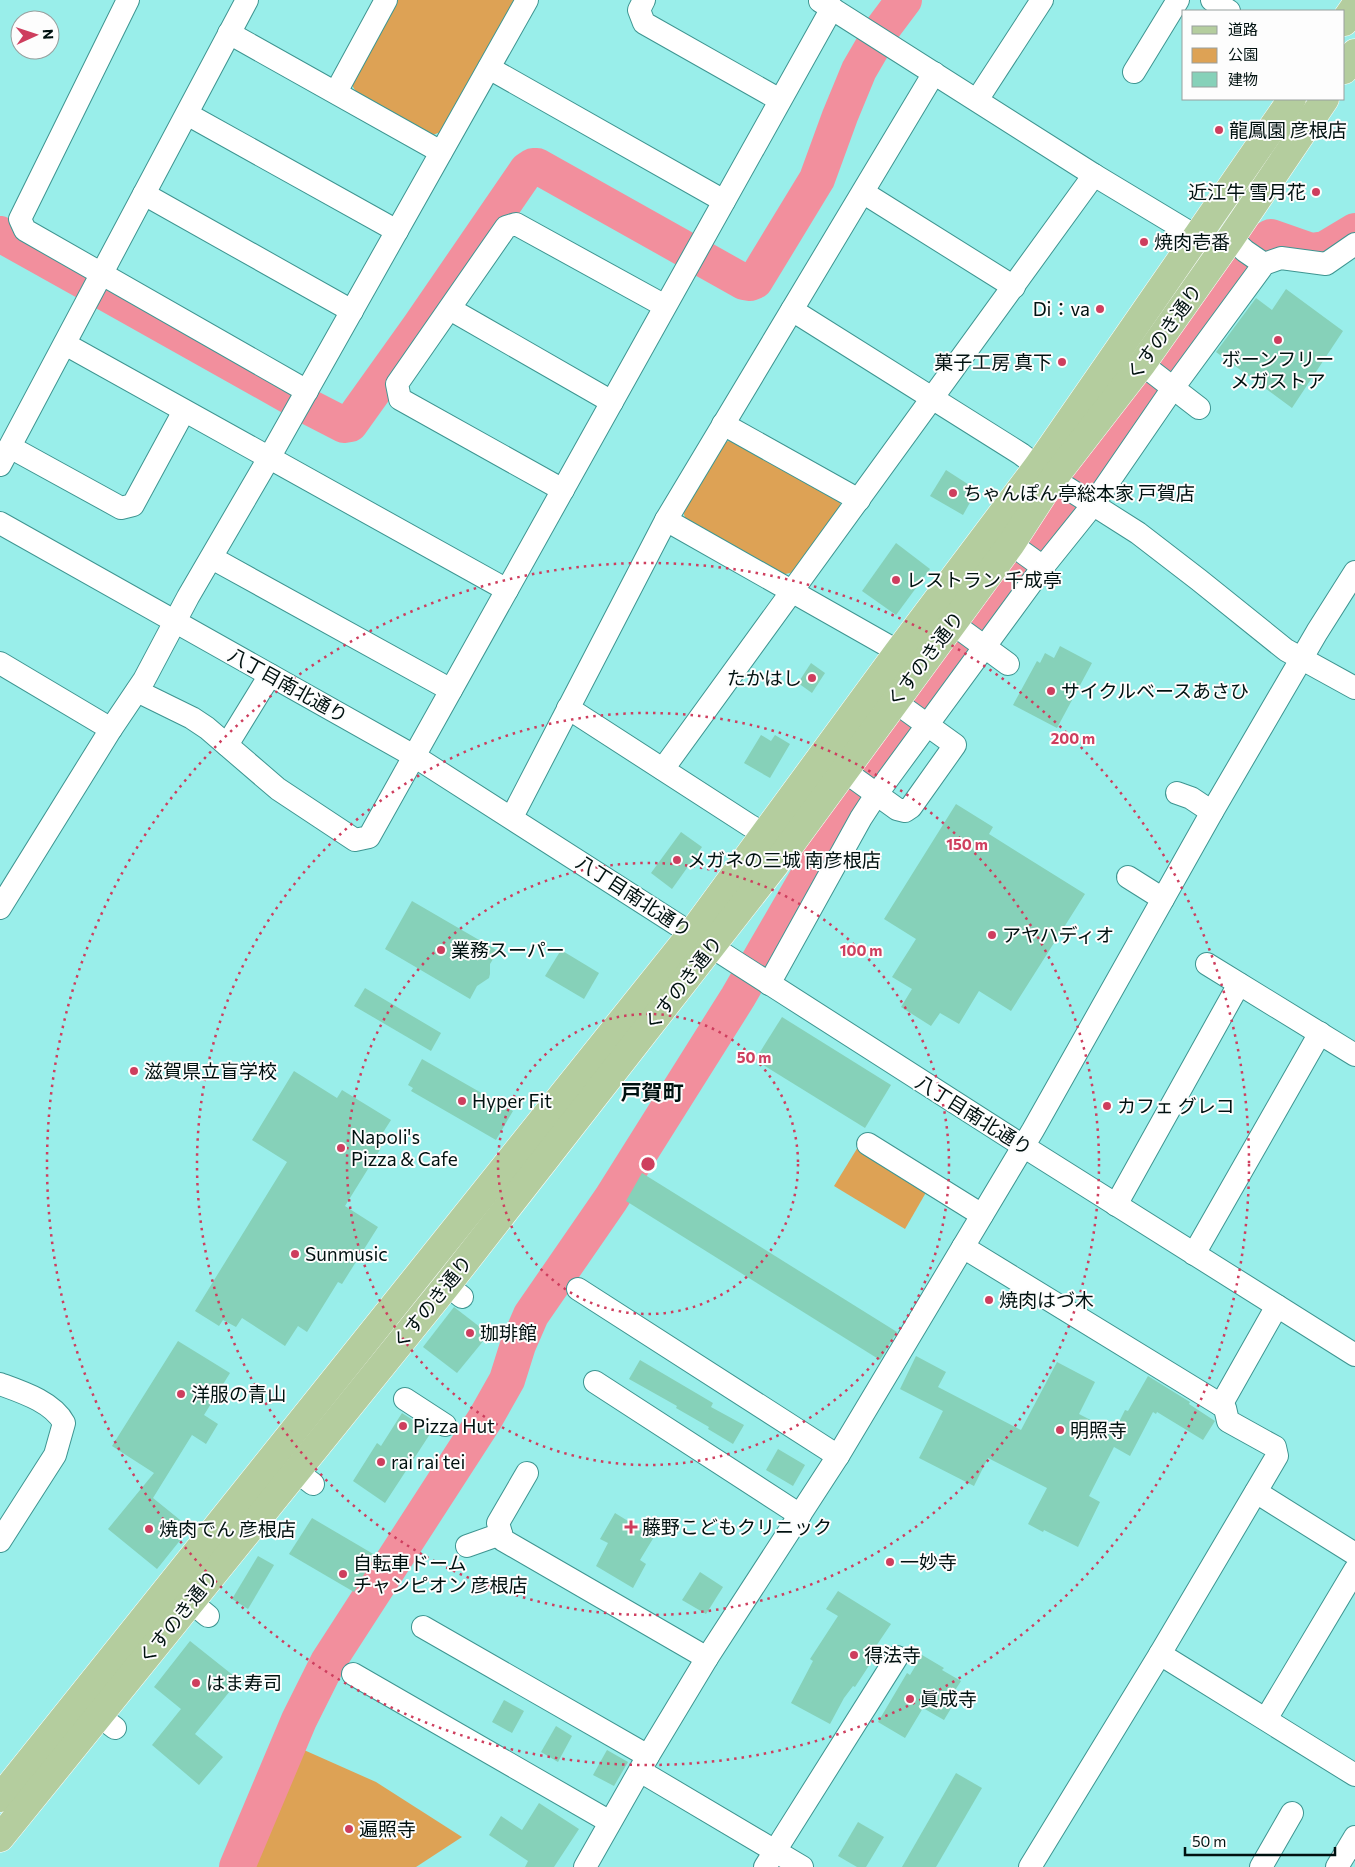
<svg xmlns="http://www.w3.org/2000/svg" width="1355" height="1867" font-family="Commissioner,'Noto Sans JP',sans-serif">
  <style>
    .green { fill: #dda255 }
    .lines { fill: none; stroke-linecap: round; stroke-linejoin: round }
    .river { stroke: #f28f9d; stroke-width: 36 }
    .building { fill: #86d1b9 }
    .minor-casing { stroke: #3e9591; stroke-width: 24 }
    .major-casing { stroke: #fff; stroke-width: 29 }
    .minor { stroke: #fff; stroke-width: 22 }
    .major { stroke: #b4cd9e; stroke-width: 28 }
    .ring { fill: none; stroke: #ce3e5e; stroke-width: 2.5; stroke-dasharray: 2.5 5 }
    .poi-dot { fill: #ce3e5e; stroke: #fdfdfd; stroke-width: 2 }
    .labels { text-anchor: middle; stroke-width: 4; stroke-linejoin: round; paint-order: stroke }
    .poi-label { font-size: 19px; fill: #001110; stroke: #fdfdfd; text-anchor: start }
    .street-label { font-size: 19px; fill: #001110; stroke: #fdfdfd }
    .quarter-label { font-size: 21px; font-weight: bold; fill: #001110; stroke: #fdfdfd }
    .centre { fill: #ce3e5e; stroke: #fdfdfd; stroke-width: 2.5 }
    .ring-label { font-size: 15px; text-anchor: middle; font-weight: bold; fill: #ce3e5e; stroke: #fdfdfd; stroke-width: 4; stroke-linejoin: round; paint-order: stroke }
  </style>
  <rect width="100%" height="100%" fill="#99eeea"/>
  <g class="green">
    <path d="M 398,0 L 516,0 L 443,131 L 433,135 L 359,96 L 353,87 L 353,80 Z"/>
    <path d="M 737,440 L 839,497 L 841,509 L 795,572 L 780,575 L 686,522 L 683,510 L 723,442 Z"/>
    <path d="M 858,1147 L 928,1189 L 905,1229 L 834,1186 Z"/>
    <path d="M 295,1746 L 376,1782 L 462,1837 L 416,1867 L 245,1867 Z"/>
  </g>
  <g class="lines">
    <g class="river">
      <path d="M 883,28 L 904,0"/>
      <path d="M 0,234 L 84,281"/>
      <path d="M 703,259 L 744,282 L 750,283 L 755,281 L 817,179 L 840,116 L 859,70 L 873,46"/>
      <path d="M 104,292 L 291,397"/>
      <path d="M 309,407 L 344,425 L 350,424 L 420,326 L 527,170 L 533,166 L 537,166 L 685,249"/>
      <path d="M 237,1867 L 299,1720 L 328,1662 L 485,1419 L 507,1380 L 518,1345 L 531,1315 L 611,1199 L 738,997 L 844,814 L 1264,241 L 1271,237 L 1311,251 L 1325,249 L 1355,231"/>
    </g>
  </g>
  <g class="building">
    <path d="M 1286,289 L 1343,331 L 1292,408 L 1216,352 L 1256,298 L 1272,310 Z"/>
    <path d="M 946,470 L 977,490 L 963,515 L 930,496 Z"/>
    <path d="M 896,543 L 930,569 L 896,615 L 862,591 Z"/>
    <path d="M 1060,646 L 1092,663 L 1057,728 L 1013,705 L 1037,661 L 1040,663 L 1045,653 L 1054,658 Z"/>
    <path d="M 811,663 L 825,673 L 812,693 L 798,683 Z"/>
    <path d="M 761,735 L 771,741 L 775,735 L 790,744 L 770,778 L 744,763 Z"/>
    <path d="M 956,804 L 993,827 L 989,834 L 1085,894 L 1011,1011 L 979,991 L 959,1024 L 940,1013 L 931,1026 L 901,1007 L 912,989 L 892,977 L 916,939 L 884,919 Z"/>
    <path d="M 681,832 L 702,847 L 672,889 L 651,873 Z"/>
    <path d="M 412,901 L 498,951 L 490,964 L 490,974 L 489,978 L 477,986 L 470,999 L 385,949 Z"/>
    <path d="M 561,950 L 599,973 L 584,999 L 545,976 Z"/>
    <path d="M 365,988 L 441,1033 L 431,1051 L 354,1006 Z"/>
    <path d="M 782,1017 L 891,1085 L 865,1128 L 755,1060 Z"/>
    <path d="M 422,1059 L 513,1111 L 496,1140 L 411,1091 L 413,1088 L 408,1085 Z"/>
    <path d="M 294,1071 L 337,1098 L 342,1090 L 391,1120 L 375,1145 L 381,1148 L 345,1206 L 378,1227 L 342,1284 L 338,1282 L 307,1332 L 298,1326 L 285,1346 L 242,1318 L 236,1327 L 223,1320 L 219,1326 L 195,1311 L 287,1162 L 252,1140 Z"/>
    <path d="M 642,1173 L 897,1332 L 880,1360 L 626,1201 Z"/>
    <path d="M 454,1307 L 489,1334 L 457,1373 L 423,1347 Z"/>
    <path d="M 178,1341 L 230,1373 L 204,1415 L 218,1424 L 206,1444 L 192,1435 L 153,1498 L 190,1528 L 157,1569 L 108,1529 L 154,1473 L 112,1446 Z"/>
    <path d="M 916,1356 L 946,1372 L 938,1387 L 1021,1430 L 1057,1362 L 1095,1382 L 1079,1414 L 1114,1432 L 1125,1410 L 1128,1411 L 1148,1376 L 1190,1402 L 1189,1404 L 1215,1421 L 1203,1440 L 1157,1412 L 1156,1414 L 1153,1412 L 1130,1456 L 1114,1447 L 1089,1496 L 1100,1502 L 1078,1547 L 1044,1530 L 1043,1532 L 1028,1524 L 1047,1488 L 988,1458 L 974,1486 L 919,1458 L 943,1411 L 900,1389 Z"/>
    <path d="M 640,1360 L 713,1403 L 711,1407 L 744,1425 L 733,1444 L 708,1429 L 709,1427 L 676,1408 L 677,1406 L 629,1379 Z"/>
    <path d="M 402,1413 L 422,1426 L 421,1428 L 430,1434 L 385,1503 L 353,1481 L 377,1443 L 381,1446 Z"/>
    <path d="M 778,1449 L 805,1465 L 793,1486 L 766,1470 Z"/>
    <path d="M 615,1513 L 654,1537 L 640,1560 L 646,1564 L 633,1588 L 596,1566 L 608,1543 L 600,1539 Z"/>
    <path d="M 312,1518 L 375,1555 L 354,1592 L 289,1554 Z"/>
    <path d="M 258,1556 L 274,1565 L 248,1609 L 232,1599 Z"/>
    <path d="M 700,1572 L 723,1587 L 706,1614 L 682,1600 Z"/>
    <path d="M 838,1591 L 891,1624 L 870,1655 L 874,1658 L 855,1687 L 853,1686 L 844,1698 L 830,1724 L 791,1703 L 813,1661 L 810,1659 L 838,1616 L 826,1609 Z"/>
    <path d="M 190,1641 L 239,1680 L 195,1734 L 223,1757 L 199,1785 L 152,1745 L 181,1709 L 154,1687 Z"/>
    <path d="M 922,1655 L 944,1668 L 942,1670 L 961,1681 L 954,1692 L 959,1695 L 944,1720 L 923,1708 L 905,1738 L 878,1722 L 907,1673 L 910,1675 Z"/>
    <path d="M 504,1700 L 524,1711 L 512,1733 L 492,1722 Z"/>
    <path d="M 556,1726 L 572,1736 L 558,1762 L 541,1752 Z"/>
    <path d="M 607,1750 L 628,1762 L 614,1786 L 593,1775 Z"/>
    <path d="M 956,1773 L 982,1788 L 936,1867 L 902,1867 Z"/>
    <path d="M 539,1803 L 579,1829 L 554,1867 L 525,1867 L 528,1861 L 489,1835 L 501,1816 L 522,1830 Z"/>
    <path d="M 858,1822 L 884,1837 L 866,1867 L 857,1867 L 838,1856 Z"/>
  </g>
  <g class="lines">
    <defs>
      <g id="minor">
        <path d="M 128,0 L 20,219 L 25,230 L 307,391"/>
        <path d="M 644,0 L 639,10 L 644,23 L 780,100"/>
        <path d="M 1212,0 L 1229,11"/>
        <path d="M 820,1 L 1094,175 L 1197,237 L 1218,256"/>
        <path d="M 229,33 L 441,152"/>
        <path d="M 489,68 L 724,201"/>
        <path d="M 1134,72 L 1178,0"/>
        <path d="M 336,92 L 386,0"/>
        <path d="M 977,100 L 1042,0"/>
        <path d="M 187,114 L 397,231"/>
        <path d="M 864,193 L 1014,287"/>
        <path d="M 144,194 L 352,311"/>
        <path d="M 1231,238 L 1245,251 L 1264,264"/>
        <path d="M 450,309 L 612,402"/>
        <path d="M 792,310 L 1021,454 L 1053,479 L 1138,533 L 1199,580 L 1286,650 L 1355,688"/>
        <path d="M 65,344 L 507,590"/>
        <path d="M 1142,364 L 1199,408"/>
        <path d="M 723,424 L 859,500"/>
        <path d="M 10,447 L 121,508 L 133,505 L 184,411"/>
        <path d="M 0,465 L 247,0"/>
        <path d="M 563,490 L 400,399 L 397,384 L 506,227 L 516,224 L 665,306"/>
        <path d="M 666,520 L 913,660"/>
        <path d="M 0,523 L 414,756 L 1023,1146 L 1355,1355"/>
        <path d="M 1011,544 L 1043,567"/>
        <path d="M 212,558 L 451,690"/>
        <path d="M 952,623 L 1008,664"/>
        <path d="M 0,663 L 111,729"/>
        <path d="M 137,691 L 192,718 L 207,728 L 278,789 L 355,840 L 369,837 L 832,8"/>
        <path d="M 568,708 L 749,825 L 778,842"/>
        <path d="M 227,745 L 270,675"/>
        <path d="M 663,769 L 1094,175"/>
        <path d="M 843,770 L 897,809 L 905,811 L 911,807 L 955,745 L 894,701"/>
        <path d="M 1177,793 L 1191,798 L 1212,812"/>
        <path d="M 512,817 L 666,520 L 934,73"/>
        <path d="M 1128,877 L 1163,899"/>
        <path d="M 0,908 L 111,729 L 144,680 L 188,597 L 269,458 L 527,0"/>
        <path d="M 1207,964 L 1355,1055"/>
        <path d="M 769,984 L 861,818 L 876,795 L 1043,567 L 1092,506 L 1173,388 L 1264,264 L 1281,258 L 1326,264 L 1355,244"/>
        <path d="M 868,1144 L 982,1215"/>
        <path d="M 1116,1205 L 1239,984"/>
        <path d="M 963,1247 L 1221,1405 L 1225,1408 L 1228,1421 L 1275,1447 L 1277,1456 L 1160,1654 L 1030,1867"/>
        <path d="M 1194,1254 L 1320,1033"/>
        <path d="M 447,1285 L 462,1297"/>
        <path d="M 578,1289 L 838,1456"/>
        <path d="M 595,1382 L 800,1515"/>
        <path d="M 0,1384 C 22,1392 53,1402 64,1423 L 55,1455 L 0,1541"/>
        <path d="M 405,1399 L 445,1425"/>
        <path d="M 1221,1405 L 1277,1306"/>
        <path d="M 296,1471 L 313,1484"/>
        <path d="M 527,1473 L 498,1523 L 503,1540 L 707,1658"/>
        <path d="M 1256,1492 L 1355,1554"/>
        <path d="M 467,1546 L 501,1534"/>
        <path d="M 191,1602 L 208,1616"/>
        <path d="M 423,1627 L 648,1756"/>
        <path d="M 1160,1654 L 1355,1775"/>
        <path d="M 353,1674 L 610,1822"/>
        <path d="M 98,1715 L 115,1728"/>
        <path d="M 1266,1719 L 1355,1570"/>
        <path d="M 640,1771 L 802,1867"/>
        <path d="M 585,1867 L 648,1756 L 707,1658 L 838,1456 L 1033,1130 L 1212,812 L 1317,632 L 1355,572"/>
        <path d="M 765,1867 L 897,1657"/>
        <path d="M 1261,1867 L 1292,1813"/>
        <path d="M 1337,1867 L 1355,1837"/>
      </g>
      <g id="major">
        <path d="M 1344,22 L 1355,6"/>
        <path d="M 1344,70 L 1355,53"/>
        <path d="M 0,1798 L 692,933 L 898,652 L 1038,466 L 1292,99"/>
        <path d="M 0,1838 L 447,1285 L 788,848 L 1011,544 L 1053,479 L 1142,364 L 1231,238 L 1325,99"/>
      </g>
    </defs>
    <use href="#minor" class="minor-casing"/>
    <use href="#major" class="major-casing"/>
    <use href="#minor" class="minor"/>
    <use href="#major" class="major"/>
  </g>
  <g class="ring">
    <circle cx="648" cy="1164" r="150"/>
    <circle cx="648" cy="1164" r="301"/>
    <circle cx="648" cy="1164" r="451"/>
    <circle cx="648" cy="1164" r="601"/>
  </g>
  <g class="poi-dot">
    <circle cx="1219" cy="130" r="5"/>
    <circle cx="1316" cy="192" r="5"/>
    <circle cx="1144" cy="242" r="5"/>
    <circle cx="1100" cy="309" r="5"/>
    <circle cx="1278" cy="340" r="5"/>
    <circle cx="1062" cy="362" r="5"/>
    <circle cx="953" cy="493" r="5"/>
    <circle cx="896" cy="580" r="5"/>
    <circle cx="812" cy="678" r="5"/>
    <circle cx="1051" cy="691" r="5"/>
    <circle cx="677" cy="860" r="5"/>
    <circle cx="992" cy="935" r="5"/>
    <circle cx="441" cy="950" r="5"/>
    <circle cx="134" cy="1071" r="5"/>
    <circle cx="462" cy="1101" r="5"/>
    <circle cx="1107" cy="1106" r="5"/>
    <circle cx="341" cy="1148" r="5"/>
    <circle cx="295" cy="1254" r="5"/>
    <circle cx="989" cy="1300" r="5"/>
    <circle cx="470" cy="1333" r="5"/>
    <circle cx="181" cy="1394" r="5"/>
    <circle cx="403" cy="1426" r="5"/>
    <circle cx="1060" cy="1430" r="5"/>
    <circle cx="381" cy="1462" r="5"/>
    <path d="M628.5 1519.5h5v5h5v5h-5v5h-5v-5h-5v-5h5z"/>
    <circle cx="149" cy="1529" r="5"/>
    <circle cx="890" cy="1562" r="5"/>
    <circle cx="343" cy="1574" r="5"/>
    <circle cx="854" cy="1655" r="5"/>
    <circle cx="196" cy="1683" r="5"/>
    <circle cx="910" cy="1699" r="5"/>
    <circle cx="349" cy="1829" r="5"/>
  </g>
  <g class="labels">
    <g class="poi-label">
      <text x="1229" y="137">龍鳳園 彦根店</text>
      <text x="1306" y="199" text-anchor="end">近江牛 雪月花</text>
      <text x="1154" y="249">焼肉壱番</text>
      <text x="1090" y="316" text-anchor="end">Di：va</text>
      <text x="1278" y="366" text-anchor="middle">ボーンフリー<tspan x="1278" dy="22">メガストア</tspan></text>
      <text x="1052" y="369" text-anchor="end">菓子工房 真下</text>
      <text x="963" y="500">ちゃんぽん亭総本家 戸賀店</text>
      <text x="906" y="587">レストラン 千成亭</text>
      <text x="802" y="685" text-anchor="end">たかはし</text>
      <text x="1061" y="698">サイクルベースあさひ</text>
      <text x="687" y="867">メガネの三城 南彦根店</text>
      <text x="1002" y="942">アヤハディオ</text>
      <text x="451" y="957">業務スーパー</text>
      <text x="144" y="1078">滋賀県立盲学校</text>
      <text x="472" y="1108">Hyper Fit</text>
      <text x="1117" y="1113">カフェ グレコ</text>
      <text x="351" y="1144">Napoli's<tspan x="351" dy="22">Pizza &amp; Cafe</tspan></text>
      <text x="305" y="1261">Sunmusic</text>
      <text x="999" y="1307">焼肉はづ木</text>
      <text x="480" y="1340">珈琲館</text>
      <text x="191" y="1401">洋服の青山</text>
      <text x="413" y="1433">Pizza Hut</text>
      <text x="1070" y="1437">明照寺</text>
      <text x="391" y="1469">rai rai tei</text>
      <text x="642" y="1534">藤野こどもクリニック</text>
      <text x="159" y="1536">焼肉でん 彦根店</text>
      <text x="900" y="1569">一妙寺</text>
      <text x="353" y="1570">自転車ドーム<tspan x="353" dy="22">チャンピオン 彦根店</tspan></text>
      <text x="864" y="1662">得法寺</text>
      <text x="206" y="1690">はま寿司</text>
      <text x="920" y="1706">眞成寺</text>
      <text x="359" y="1836">遍照寺</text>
    </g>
    <g class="street-label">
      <text transform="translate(1164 332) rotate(-54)" y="7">くすのき通り</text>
      <text transform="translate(925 659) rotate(-53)" y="7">くすのき通り</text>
      <text transform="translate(288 685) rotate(29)" y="7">八丁目南北通り</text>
      <text transform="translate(634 896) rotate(33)" y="7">八丁目南北通り</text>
      <text transform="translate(683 983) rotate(-52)" y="7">くすのき通り</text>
      <text transform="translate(974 1115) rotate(32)" y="7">八丁目南北通り</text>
      <text transform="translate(432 1302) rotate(-51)" y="7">くすのき通り</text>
      <text transform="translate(178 1617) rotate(-51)" y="7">くすのき通り</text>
    </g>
    <g class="quarter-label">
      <text x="652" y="1100">戸賀町</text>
    </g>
  </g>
  <circle cx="648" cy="1164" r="8" class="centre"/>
  <g class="ring-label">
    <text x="1073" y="744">200 m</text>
    <text x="967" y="850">150 m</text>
    <text x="861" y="956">100 m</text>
    <text x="754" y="1063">50 m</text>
  </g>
  <rect x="1182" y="10" width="162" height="90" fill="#fdfdfd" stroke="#989f9e"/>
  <rect x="1192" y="26" width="25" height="8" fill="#b4cd9e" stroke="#989f9e"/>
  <text x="1228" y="35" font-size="15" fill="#001110">道路</text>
  <rect x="1192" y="48" width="25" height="15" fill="#dda255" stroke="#989f9e"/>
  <text x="1228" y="60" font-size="15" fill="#001110">公園</text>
  <rect x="1192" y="72" width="25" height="15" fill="#86d1b9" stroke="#989f9e"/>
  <text x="1228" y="85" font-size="15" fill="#001110">建物</text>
  <g transform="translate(35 35) rotate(87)"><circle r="24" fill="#fdfdfd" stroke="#989f9e"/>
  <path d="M0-4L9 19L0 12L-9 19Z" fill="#ce3e5e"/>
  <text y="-8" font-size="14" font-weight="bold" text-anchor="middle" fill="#001110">N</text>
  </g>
  <path d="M1185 1847v8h150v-8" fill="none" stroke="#001110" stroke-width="2.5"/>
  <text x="1192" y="1847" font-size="15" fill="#001110" stroke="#fdfdfd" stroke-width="4" paint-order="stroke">50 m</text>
</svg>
